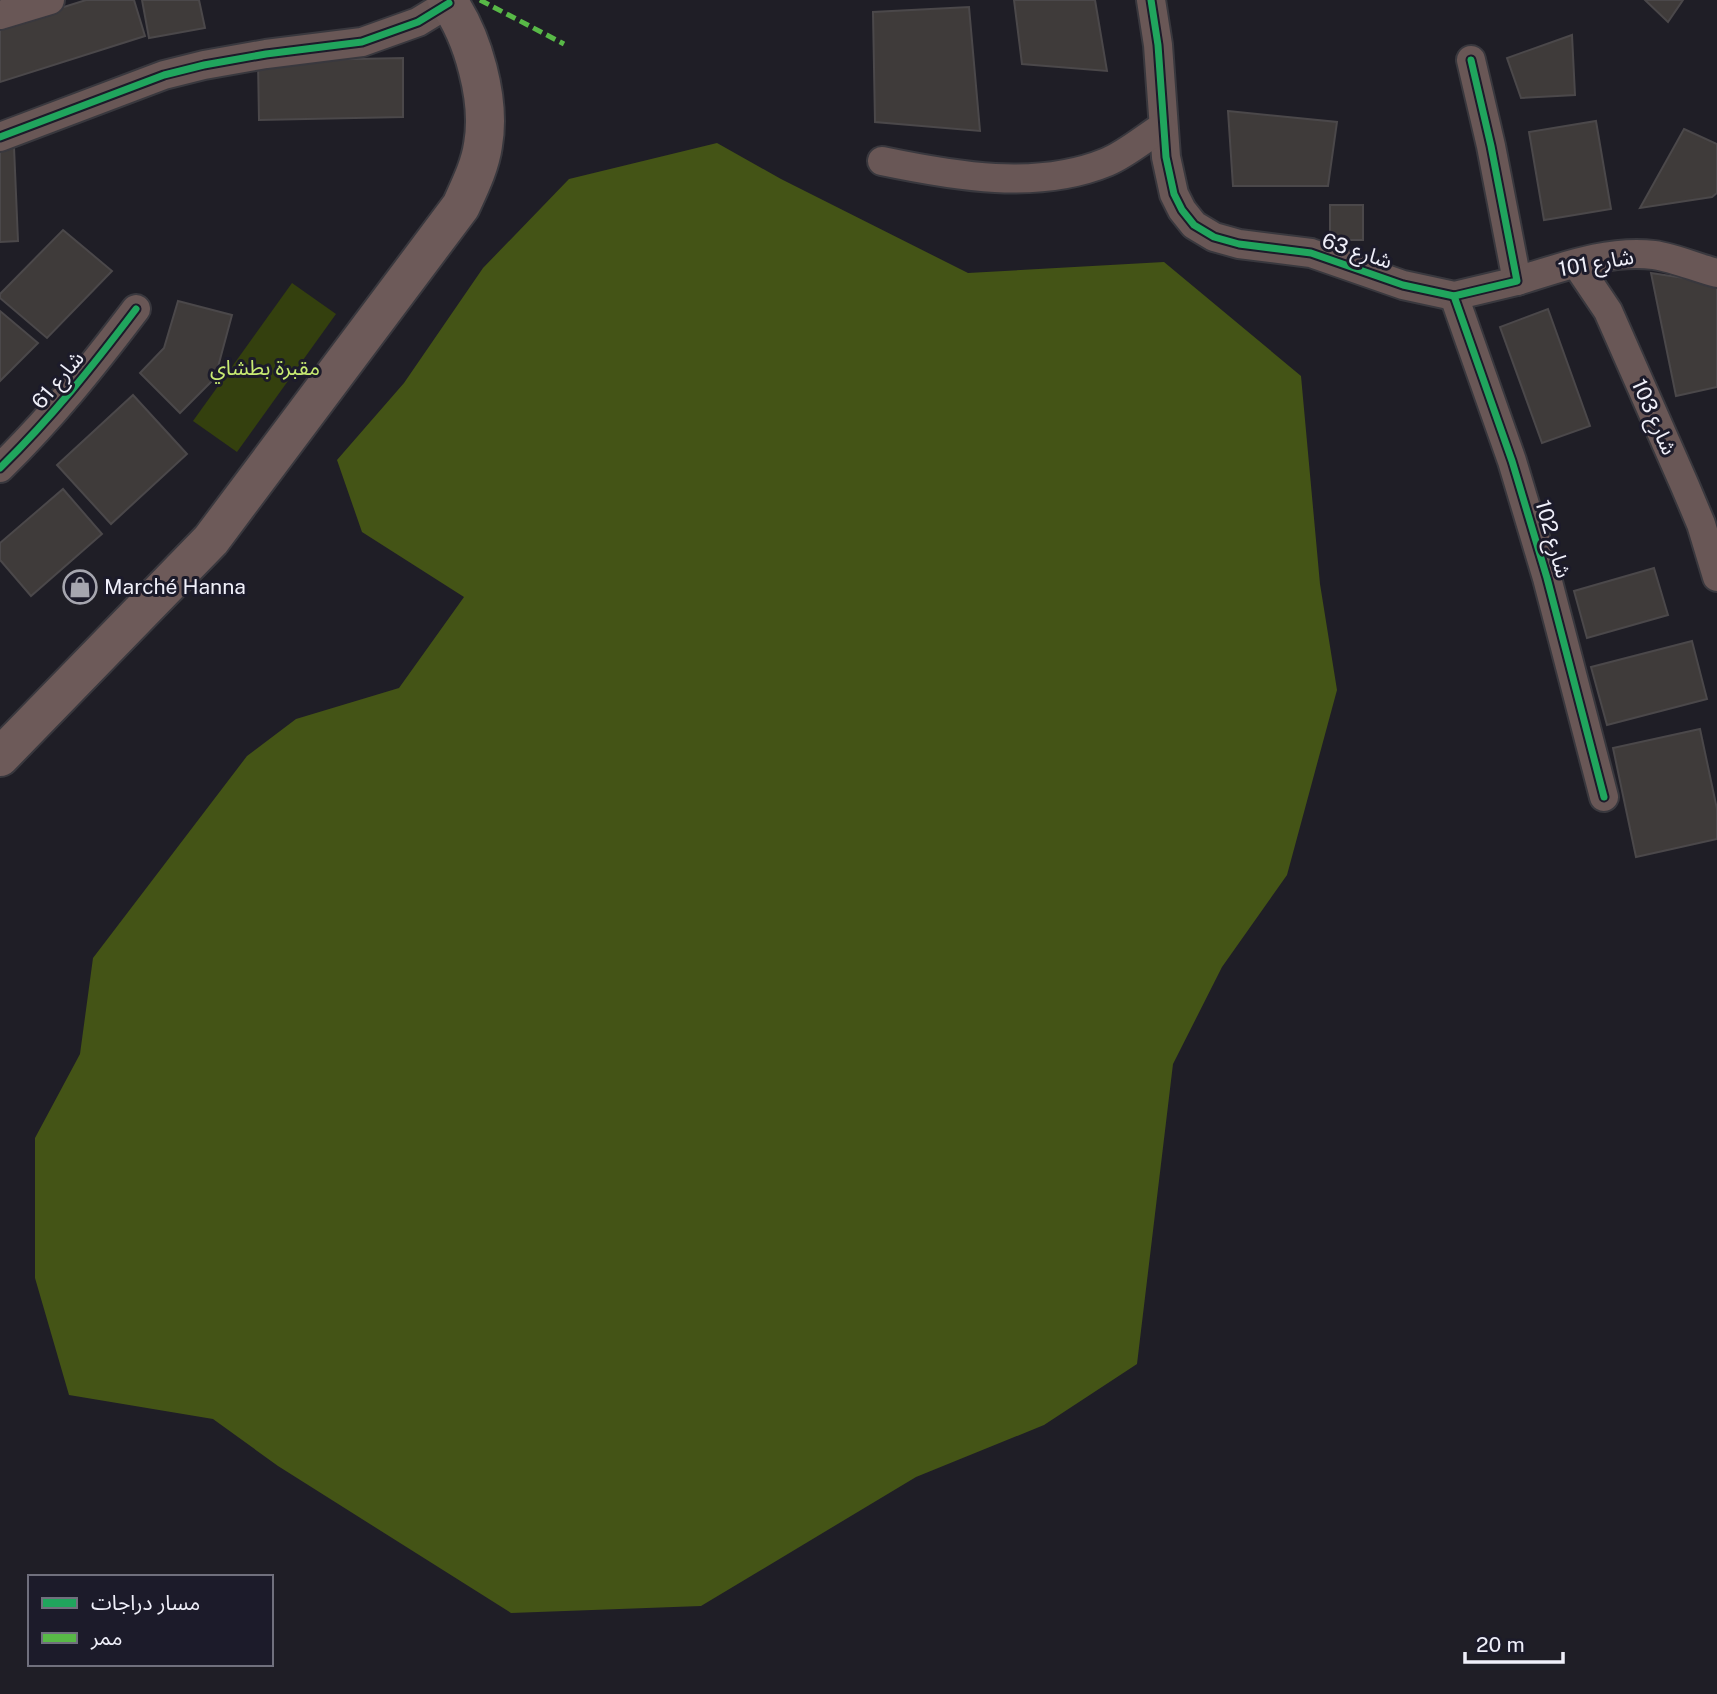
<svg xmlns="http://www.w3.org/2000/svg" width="1717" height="1694" font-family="'Public Sans','Noto Sans Arabic',sans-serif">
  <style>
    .green { fill: #34400e }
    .forest { fill: #445416 }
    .building { fill: #3f3b3a; stroke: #4b484a; stroke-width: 2 }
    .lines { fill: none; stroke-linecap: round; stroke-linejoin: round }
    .street-casing { stroke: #39383e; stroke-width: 32 }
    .secondary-casing { stroke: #39383e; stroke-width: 42 }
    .street { stroke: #695756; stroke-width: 28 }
    .secondary { stroke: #6d5a59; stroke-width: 38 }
    .quiet { stroke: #58b947; stroke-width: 5; stroke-dasharray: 10 5; stroke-linecap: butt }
    .cycleway-casing { stroke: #1c1b2a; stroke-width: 11 }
    .cycleway { stroke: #20a55d; stroke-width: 7 }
    .labels { text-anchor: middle; stroke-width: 6; stroke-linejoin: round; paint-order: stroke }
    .street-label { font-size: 21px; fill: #efeff9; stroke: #1c1b2a }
    .park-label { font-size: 21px; fill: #c8eb72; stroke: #1c1b2a }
    .poi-label { font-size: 21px; fill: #efeff9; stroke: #1c1b2a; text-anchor: start }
  </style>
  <rect width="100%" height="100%" fill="#1f1e26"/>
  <path class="green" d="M 292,283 L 336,314 L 237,452 L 193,421 Z"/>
  <path class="forest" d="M 717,143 L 781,179 L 968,273 L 1164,262 L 1301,376 L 1320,584 L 1337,690 L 1287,875 L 1222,967 L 1173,1064 L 1137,1364 L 1044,1425 L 916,1477 L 701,1606 L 511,1613 L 278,1466 L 213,1419 L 69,1395 L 35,1278 L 35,1138 L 80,1054 L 93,958 L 247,756 L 296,719 L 399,688 L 464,597 L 362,532 L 337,460 L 404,383 L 483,268 L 569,179 Z"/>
  <g class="building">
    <path d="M 86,0 L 134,0 L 145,36 L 0,82 L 0,27 Z"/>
    <path d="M 142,0 L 199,0 L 205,28 L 149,38 Z"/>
    <path d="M 1014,0 L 1095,0 L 1107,71 L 1022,64 Z"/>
    <path d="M 1645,0 L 1683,0 L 1668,22 Z"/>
    <path d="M 969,7 L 980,131 L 875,122 L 873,12 Z"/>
    <path d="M 1572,35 L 1575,95 L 1521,98 L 1507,58 Z"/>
    <path d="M 403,58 L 403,117 L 259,120 L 258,61 Z"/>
    <path d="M 1228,111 L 1337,122 L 1328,186 L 1233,186 Z"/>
    <path d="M 1596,121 L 1611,209 L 1544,220 L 1529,132 Z"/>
    <path d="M 1684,129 L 1717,144 L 1717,193 L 1712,197 L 1640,208 Z"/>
    <path d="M 14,147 L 18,241 L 0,242 L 0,152 Z"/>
    <rect x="1330" y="205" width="33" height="35"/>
    <path d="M 63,230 L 112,271 L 47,338 L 0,298 L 0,294 Z"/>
    <path d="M 1651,273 L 1717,283 L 1717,387 L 1676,396 Z"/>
    <path d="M 178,301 L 232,315 L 215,378 L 180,413 L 140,373 L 164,348 Z"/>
    <path d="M 1548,309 L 1590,426 L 1542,443 L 1500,327 Z"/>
    <path d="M 0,311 L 38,343 L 0,381 Z"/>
    <path d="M 133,395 L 187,454 L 111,524 L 57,465 Z"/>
    <path d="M 63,489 L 102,534 L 31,596 L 0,560 L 0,543 Z"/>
    <path d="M 1654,568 L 1668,615 L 1587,638 L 1574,591 Z"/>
    <path d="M 1692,641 L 1707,699 L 1607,725 L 1591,667 Z"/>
    <path d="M 1700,729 L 1717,809 L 1717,839 L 1636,857 L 1613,748 Z"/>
  </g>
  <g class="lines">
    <defs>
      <g id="street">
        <path d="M 1151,0 L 1158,45 L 1166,157 L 1174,194 L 1182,210 L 1194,225 L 1214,237 L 1239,244 L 1311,253 L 1403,285 L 1454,296 L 1517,281 L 1491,146 L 1471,60"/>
        <path d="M 0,15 L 50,0"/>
        <path d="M 0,137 L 164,75 L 204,65 L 266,54 L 362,42 L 418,22 L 449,3"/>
        <path d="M 882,161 C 954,176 1037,191 1107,162 C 1126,154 1145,138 1162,127"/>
        <path d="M 1577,265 L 1608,311 L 1685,486 L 1701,524 L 1717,577"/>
        <path d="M 1517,281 C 1560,268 1609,249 1654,255 C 1675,258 1697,268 1717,273"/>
        <path d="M 1454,296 L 1512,461 L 1547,578 L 1604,797"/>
        <path d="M 0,468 C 52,417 92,367 136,309"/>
      </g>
      <path id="secondary" d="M 0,757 L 211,540 L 461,206 C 470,186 480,166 483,145 C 491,100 473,36 447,0"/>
    </defs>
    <use href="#street" class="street-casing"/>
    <use href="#secondary" class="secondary-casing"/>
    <use href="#street" class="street"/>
    <use href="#secondary" class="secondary"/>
    <path class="quiet" d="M 480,0 L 564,44"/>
    <defs>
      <g id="cycleway">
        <path d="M 1151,0 L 1158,45 L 1166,157 L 1174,194 L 1182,210 L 1194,225 L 1214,237 L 1239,244 L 1311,253 L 1403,285 L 1454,296 L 1517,281 L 1491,146 L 1471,60"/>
        <path d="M 0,137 L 164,75 L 204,65 L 266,54 L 362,42 L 418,22 L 449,3"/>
        <path d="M 1454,296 L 1512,461 L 1547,578 L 1604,797"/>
        <path d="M 0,468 C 52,417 92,367 136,309"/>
      </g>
    </defs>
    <use href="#cycleway" class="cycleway-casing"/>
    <use href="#cycleway" class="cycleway"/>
  </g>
  <defs>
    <symbol id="shop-ring" viewBox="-11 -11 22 22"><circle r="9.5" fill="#1c1b2a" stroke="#a6a6af" stroke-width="1.5"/><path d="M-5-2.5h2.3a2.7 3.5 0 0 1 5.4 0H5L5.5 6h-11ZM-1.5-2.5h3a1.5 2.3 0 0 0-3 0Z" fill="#a6a6af"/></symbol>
  </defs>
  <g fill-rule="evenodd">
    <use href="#shop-ring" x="61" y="568" width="38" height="38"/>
  </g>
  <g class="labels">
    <g class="street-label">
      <text transform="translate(1357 251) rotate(18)" y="7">شارع 63</text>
      <text transform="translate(1596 263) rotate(-10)" y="7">شارع 101</text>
      <text transform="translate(58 380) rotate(-50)" y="7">شارع 61</text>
      <text transform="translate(1654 417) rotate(66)" y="7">شارع 103</text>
      <text transform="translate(1553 539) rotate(74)" y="7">شارع 102</text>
    </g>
    <g class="park-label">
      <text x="265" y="375">مقبرة بطشاي</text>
    </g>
    <g class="poi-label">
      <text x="104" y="594">Marché Hanna</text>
    </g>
  </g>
  <rect x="28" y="1575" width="245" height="91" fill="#1c1b2a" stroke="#70707d" stroke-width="2"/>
  <rect x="42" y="1598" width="35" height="10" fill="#20a55d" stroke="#70707d" stroke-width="2"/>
  <text x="91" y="1610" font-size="21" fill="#efeff9">مسار دراجات</text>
  <rect x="42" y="1633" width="35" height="10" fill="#58b947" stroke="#70707d" stroke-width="2"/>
  <text x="91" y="1645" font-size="21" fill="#efeff9">ممر</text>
  <path d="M1465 1652v10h98v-10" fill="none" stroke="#efeff9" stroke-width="3.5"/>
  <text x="1476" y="1652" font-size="21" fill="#efeff9" stroke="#1c1b2a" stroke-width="5" paint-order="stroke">20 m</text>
</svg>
